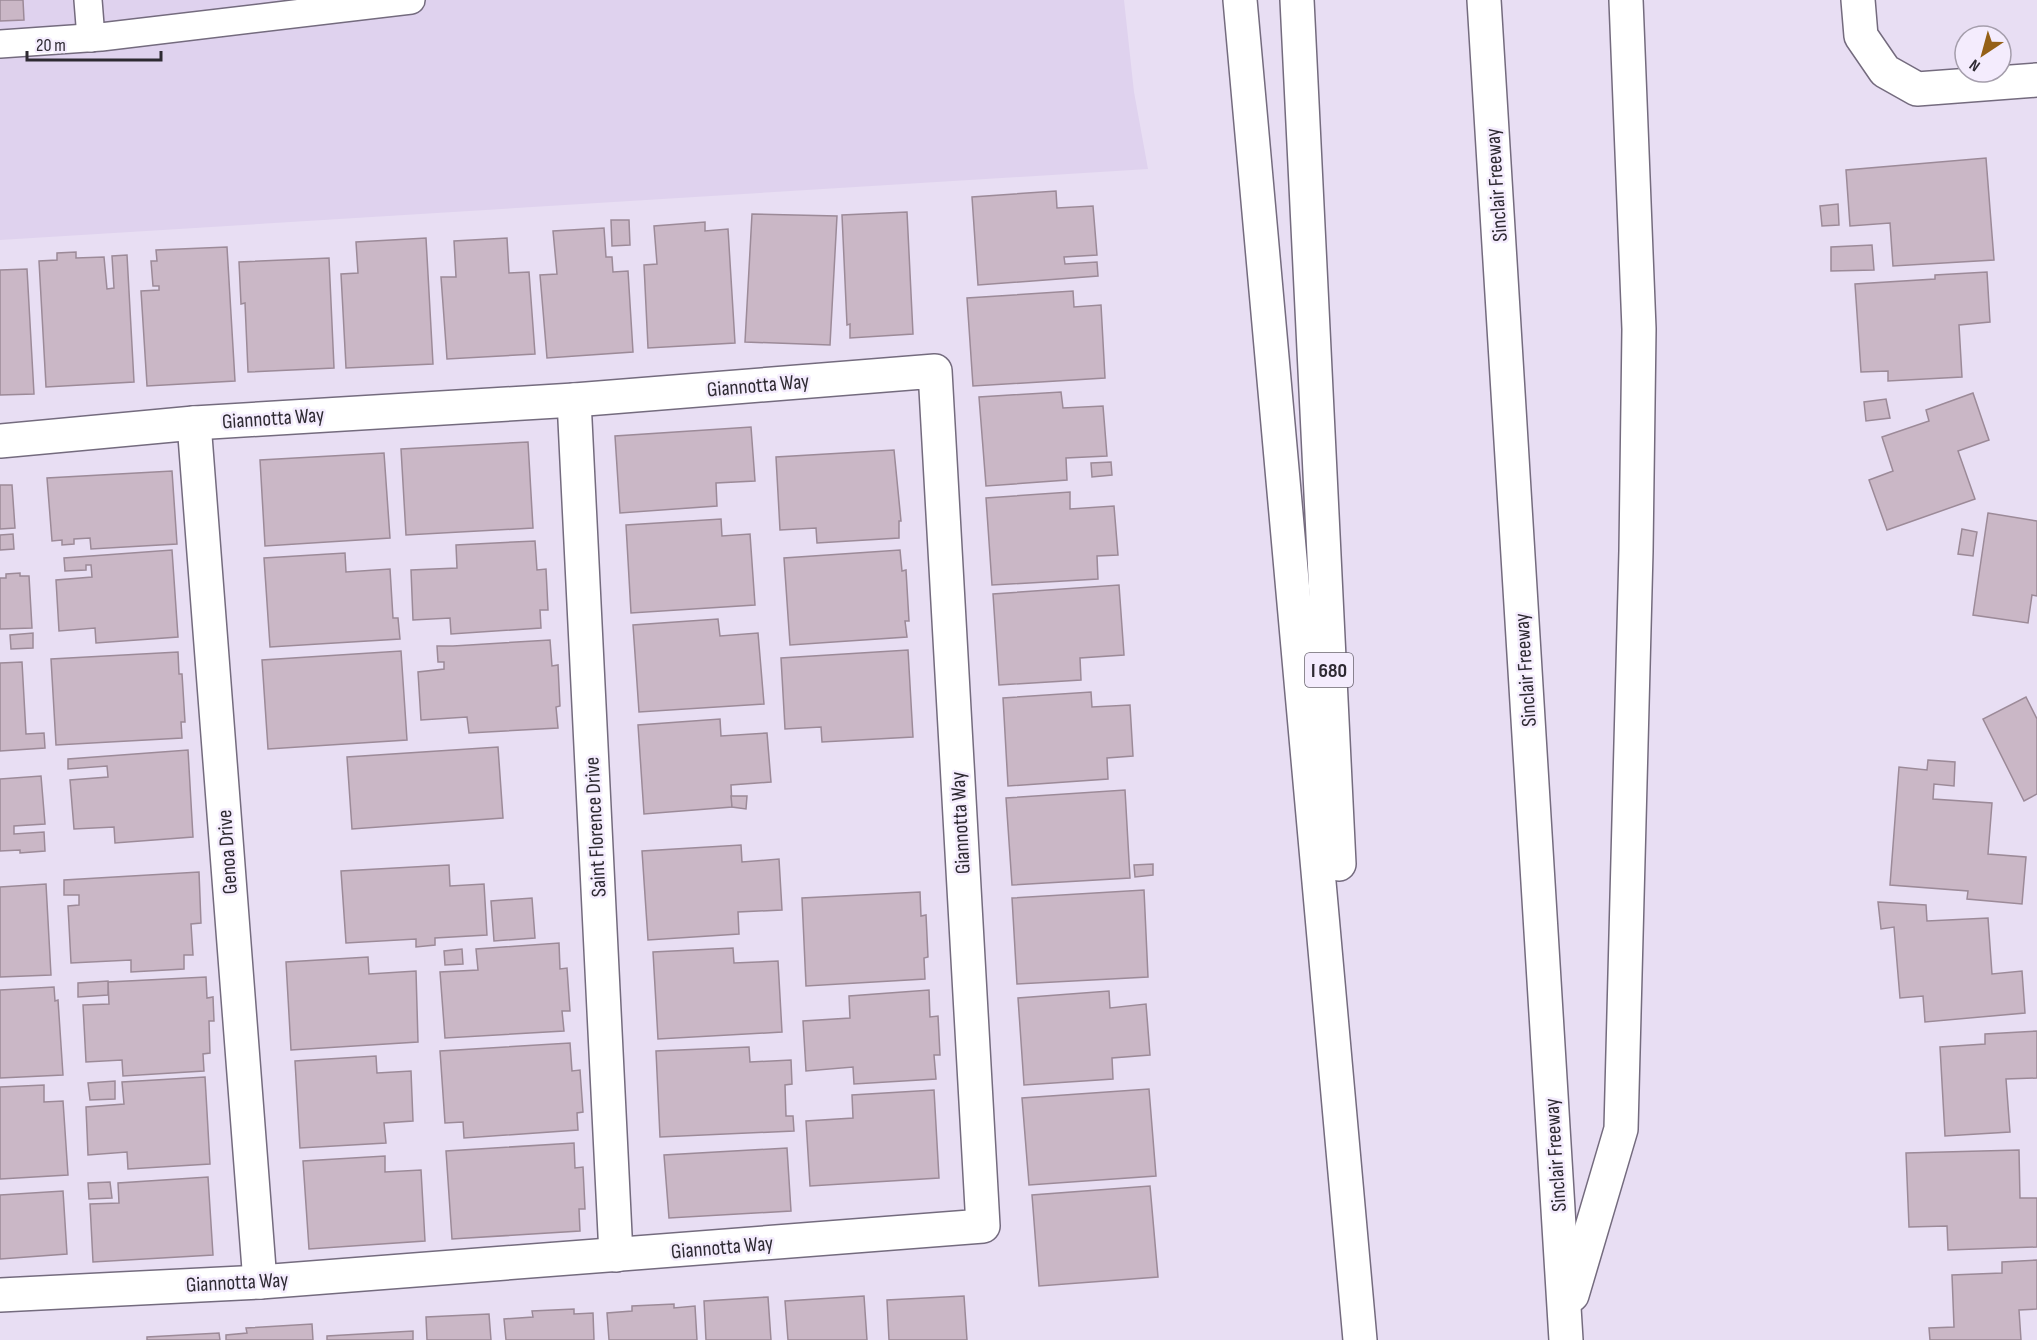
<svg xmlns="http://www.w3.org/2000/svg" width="2037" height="1340" font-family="'Sofia Sans Condensed',sans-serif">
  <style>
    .built { fill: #dfd2ee }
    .building { fill: #cab7c6; stroke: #9c8a98; stroke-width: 1.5 }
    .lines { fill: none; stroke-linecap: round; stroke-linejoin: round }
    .lane-casing { stroke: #746b7e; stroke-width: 30 }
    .street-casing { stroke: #746b7e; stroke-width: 36 }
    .highway-casing { stroke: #746b7e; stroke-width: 36 }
    .lane { stroke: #fff; stroke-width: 27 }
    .street { stroke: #fff; stroke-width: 33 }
    .highway { stroke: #fff; stroke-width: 33 }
    .labels { text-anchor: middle; stroke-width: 5; stroke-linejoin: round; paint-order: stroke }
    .shield { fill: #f4ecfd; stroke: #69646f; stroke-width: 1.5 }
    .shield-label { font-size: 20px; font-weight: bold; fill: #2e2a32 }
    .street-label { font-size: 21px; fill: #2e2a32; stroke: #f4ecfd }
  </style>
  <rect width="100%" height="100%" fill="#e8def3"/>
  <path class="built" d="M 0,0 L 1124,0 L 1134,92 L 1148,169 L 0,240 Z"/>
  <g class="building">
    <path d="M 0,0 L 23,0 L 24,20 L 0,21 Z"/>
    <path d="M 1986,158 L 1994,260 L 1893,266 L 1890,223 L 1850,226 L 1846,170 Z"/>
    <path d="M 1056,191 L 1057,208 L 1093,206 L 1097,255 L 1064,257 L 1065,264 L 1097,262 L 1098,276 L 978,285 L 972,197 Z"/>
    <path d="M 1838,204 L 1839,225 L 1822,226 L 1820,206 Z"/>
    <path d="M 907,212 L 913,334 L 850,338 L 850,324 L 847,325 L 842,215 Z"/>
    <path d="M 752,214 L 837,216 L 830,345 L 745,342 Z"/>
    <path d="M 611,220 L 629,220 L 630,245 L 612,246 Z"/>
    <path d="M 705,222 L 705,231 L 728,229 L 735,343 L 648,348 L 644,265 L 657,264 L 654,226 Z"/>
    <path d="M 604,228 L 606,257 L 612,257 L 613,272 L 628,271 L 633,352 L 547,358 L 540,275 L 557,274 L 553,231 Z"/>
    <path d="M 426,238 L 433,364 L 346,368 L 341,274 L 358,273 L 356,242 Z"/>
    <path d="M 507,238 L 509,273 L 529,272 L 535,354 L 447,359 L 441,277 L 456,277 L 454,241 Z"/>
    <path d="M 1872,245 L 1874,270 L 1831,271 L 1831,247 Z"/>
    <path d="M 227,247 L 235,381 L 147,386 L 141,291 L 159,290 L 159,286 L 153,286 L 151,261 L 157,261 L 156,250 Z"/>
    <path d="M 76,252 L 76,258 L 104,257 L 107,289 L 114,288 L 112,256 L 127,255 L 134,382 L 46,387 L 39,261 L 57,260 L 57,253 Z"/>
    <path d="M 329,258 L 334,368 L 248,372 L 245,303 L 241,304 L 239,262 Z"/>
    <path d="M 27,269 L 34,394 L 0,395 L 0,270 Z"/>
    <path d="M 1987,272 L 1990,322 L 1959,325 L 1962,377 L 1888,381 L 1888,371 L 1861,372 L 1855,284 L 1935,279 L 1935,275 Z"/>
    <path d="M 1073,291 L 1074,307 L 1101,305 L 1105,378 L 973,386 L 967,298 Z"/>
    <path d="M 1061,392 L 1063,408 L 1103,406 L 1107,456 L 1066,458 L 1067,480 L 986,486 L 979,397 Z"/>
    <path d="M 1973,393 L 1989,440 L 1958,451 L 1975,499 L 1887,530 L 1869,480 L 1893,471 L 1882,437 L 1929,421 L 1926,410 Z"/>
    <path d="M 1886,399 L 1890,418 L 1866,421 L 1864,402 Z"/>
    <path d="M 751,427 L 755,481 L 716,483 L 717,506 L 620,513 L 615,436 Z"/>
    <path d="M 528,442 L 533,528 L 406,535 L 401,449 Z"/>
    <path d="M 894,450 L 901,521 L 899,521 L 899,538 L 817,543 L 816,528 L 780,530 L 776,457 Z"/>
    <path d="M 384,453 L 390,538 L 265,546 L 260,460 Z"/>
    <path d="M 1111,462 L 1112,475 L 1092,477 L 1091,463 Z"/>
    <path d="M 172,471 L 177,544 L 91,549 L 90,538 L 74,539 L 74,544 L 62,545 L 62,540 L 52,541 L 47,478 Z"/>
    <path d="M 0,485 L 12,485 L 15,528 L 0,529 Z"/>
    <path d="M 1070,492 L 1070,509 L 1114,506 L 1118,555 L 1097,556 L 1098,579 L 992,585 L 986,498 Z"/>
    <path d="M 1988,513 L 2037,521 L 2037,596 L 2032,595 L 2028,623 L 1973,615 Z"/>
    <path d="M 721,519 L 722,536 L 750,534 L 755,605 L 631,613 L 626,525 Z"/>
    <path d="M 1962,529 L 1977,532 L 1973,556 L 1958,554 Z"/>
    <path d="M 13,534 L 14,549 L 0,550 L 0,535 Z"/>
    <path d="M 535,541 L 537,570 L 546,569 L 548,610 L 540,610 L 541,628 L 451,634 L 450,618 L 413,620 L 411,570 L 457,568 L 456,545 Z"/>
    <path d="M 172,550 L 178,637 L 96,643 L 95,628 L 59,631 L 56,580 L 92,577 L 91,565 L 86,565 L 86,570 L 65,571 L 64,558 Z"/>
    <path d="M 900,550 L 902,571 L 906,570 L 909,621 L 905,621 L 907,637 L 790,645 L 784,558 Z"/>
    <path d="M 345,553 L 346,572 L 390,569 L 393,618 L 398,618 L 400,639 L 270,647 L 264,558 Z"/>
    <path d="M 20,573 L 20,576 L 29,576 L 32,628 L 0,629 L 0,578 L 6,578 L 6,574 Z"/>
    <path d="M 1119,585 L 1124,655 L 1080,658 L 1081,680 L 999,685 L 993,594 Z"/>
    <path d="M 718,619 L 720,636 L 758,633 L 764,704 L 639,712 L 633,625 Z"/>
    <path d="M 33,633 L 33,648 L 11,649 L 10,635 Z"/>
    <path d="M 550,640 L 552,666 L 558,665 L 560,706 L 556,707 L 558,728 L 469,733 L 467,717 L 421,720 L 418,672 L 444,669 L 444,662 L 438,662 L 437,646 L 453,646 Z"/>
    <path d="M 908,650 L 913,737 L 822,742 L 821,727 L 785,729 L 781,658 Z"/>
    <path d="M 401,651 L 407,740 L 268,749 L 262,660 Z"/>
    <path d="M 178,652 L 179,674 L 182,674 L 185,722 L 181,722 L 182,738 L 56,745 L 51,659 Z"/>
    <path d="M 22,662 L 26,734 L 44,733 L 45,748 L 0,751 L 0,663 Z"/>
    <path d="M 1091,692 L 1092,707 L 1130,705 L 1133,756 L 1107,758 L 1108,779 L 1008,786 L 1003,698 Z"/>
    <path d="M 2026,697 L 2037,719 L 2037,794 L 2024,801 L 1983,719 Z"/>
    <path d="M 720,719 L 721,736 L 767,733 L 771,782 L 731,785 L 732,807 L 644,814 L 638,725 Z"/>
    <path d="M 498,747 L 503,818 L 352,829 L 347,757 Z"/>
    <path d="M 188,750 L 193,837 L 115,843 L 114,827 L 74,829 L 70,780 L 108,777 L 107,766 L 68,769 L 68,759 Z"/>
    <path d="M 1928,760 L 1955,762 L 1954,786 L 1934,784 L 1933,799 L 1992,803 L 1988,854 L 2026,857 L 2022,904 L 1967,899 L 1968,891 L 1890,885 L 1899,767 L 1927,770 Z"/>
    <path d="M 41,776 L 45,824 L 14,826 L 14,834 L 44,832 L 45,851 L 20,853 L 20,850 L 0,851 L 0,779 Z"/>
    <path d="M 1125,790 L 1130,878 L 1012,885 L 1006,798 Z"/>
    <path d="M 731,796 L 747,796 L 746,809 L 732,807 Z"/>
    <path d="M 741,845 L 742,862 L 779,859 L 782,910 L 738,912 L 739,934 L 648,940 L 642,851 Z"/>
    <path d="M 1153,864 L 1153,875 L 1135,877 L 1134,865 Z"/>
    <path d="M 449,865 L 450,886 L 484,884 L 487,935 L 435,938 L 435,945 L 416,947 L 416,939 L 346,943 L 341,871 Z"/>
    <path d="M 199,872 L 201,923 L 191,924 L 193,955 L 184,955 L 184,969 L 131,972 L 131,960 L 71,963 L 68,906 L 79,905 L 79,895 L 64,895 L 64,880 Z"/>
    <path d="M 46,884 L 51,975 L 0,977 L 0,887 Z"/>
    <path d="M 1144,890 L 1148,977 L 1017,984 L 1012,898 Z"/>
    <path d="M 920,892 L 921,916 L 926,915 L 928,957 L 924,958 L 925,979 L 806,986 L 802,898 Z"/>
    <path d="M 532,898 L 535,938 L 494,941 L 491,901 Z"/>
    <path d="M 1878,902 L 1926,905 L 1927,921 L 1988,918 L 1992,974 L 2022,971 L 2025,1013 L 1925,1022 L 1923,996 L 1900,998 L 1894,927 L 1881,929 Z"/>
    <path d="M 559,943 L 560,969 L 567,968 L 570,1011 L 562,1011 L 564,1031 L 445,1038 L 440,972 L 478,970 L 476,949 Z"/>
    <path d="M 733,948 L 734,963 L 778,961 L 782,1032 L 658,1039 L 653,952 Z"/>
    <path d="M 462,949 L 463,964 L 445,965 L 444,951 Z"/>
    <path d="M 368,957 L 369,974 L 416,971 L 418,1042 L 291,1050 L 286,962 Z"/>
    <path d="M 206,977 L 207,998 L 213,997 L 214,1021 L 209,1021 L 210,1053 L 203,1054 L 204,1071 L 123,1076 L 122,1060 L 86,1062 L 83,1005 L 109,1004 L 108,982 Z"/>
    <path d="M 108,981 L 108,995 L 78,997 L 78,983 Z"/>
    <path d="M 54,987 L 55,1001 L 58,1000 L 63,1075 L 0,1078 L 0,990 Z"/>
    <path d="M 929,990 L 930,1017 L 938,1016 L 940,1055 L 934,1055 L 936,1079 L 854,1084 L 853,1067 L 806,1071 L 803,1021 L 850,1018 L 849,996 Z"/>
    <path d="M 1109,991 L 1110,1008 L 1146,1004 L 1150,1055 L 1112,1058 L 1113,1079 L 1024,1085 L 1018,998 Z"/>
    <path d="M 2037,1031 L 2037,1078 L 2006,1079 L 2010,1132 L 1945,1136 L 1940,1047 L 1985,1044 L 1985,1034 Z"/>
    <path d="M 570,1043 L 572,1071 L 580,1070 L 583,1112 L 577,1113 L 578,1130 L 464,1138 L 463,1122 L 445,1123 L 440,1051 Z"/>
    <path d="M 749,1047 L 750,1062 L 791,1060 L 792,1084 L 785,1085 L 786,1116 L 793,1116 L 794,1131 L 660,1137 L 656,1051 Z"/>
    <path d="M 376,1056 L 377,1073 L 411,1071 L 413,1121 L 384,1123 L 386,1143 L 300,1148 L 295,1061 Z"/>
    <path d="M 205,1077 L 210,1164 L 128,1169 L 127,1152 L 88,1155 L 86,1107 L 124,1104 L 122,1082 Z"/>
    <path d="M 115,1081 L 115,1099 L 90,1100 L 88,1083 Z"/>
    <path d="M 44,1085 L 44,1102 L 63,1101 L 68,1175 L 0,1179 L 0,1087 Z"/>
    <path d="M 1149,1089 L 1156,1176 L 1029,1185 L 1022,1098 Z"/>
    <path d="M 934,1090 L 939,1178 L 810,1186 L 806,1121 L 853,1118 L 852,1095 Z"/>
    <path d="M 574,1143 L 575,1168 L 583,1167 L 585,1209 L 579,1209 L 580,1231 L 452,1239 L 446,1151 Z"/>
    <path d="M 787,1148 L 791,1211 L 669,1218 L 664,1155 Z"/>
    <path d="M 2019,1150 L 2020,1198 L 2037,1198 L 2037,1247 L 1948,1250 L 1947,1226 L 1909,1227 L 1906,1153 Z"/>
    <path d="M 385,1156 L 385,1172 L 421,1170 L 425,1241 L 309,1249 L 303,1161 Z"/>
    <path d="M 208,1177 L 213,1255 L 93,1262 L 90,1204 L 119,1203 L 118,1183 Z"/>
    <path d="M 110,1182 L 112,1198 L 89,1199 L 88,1183 Z"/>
    <path d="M 1150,1186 L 1158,1277 L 1039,1286 L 1032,1195 Z"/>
    <path d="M 63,1191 L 67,1254 L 0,1259 L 0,1195 Z"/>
    <path d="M 2037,1260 L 2037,1309 L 2019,1310 L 2021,1340 L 1930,1340 L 1929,1328 L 1954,1327 L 1952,1275 L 2002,1273 L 2002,1262 Z"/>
    <path d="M 864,1296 L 867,1340 L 788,1340 L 785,1301 Z"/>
    <path d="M 964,1296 L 967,1340 L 889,1340 L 887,1300 Z"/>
    <path d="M 768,1297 L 771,1340 L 706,1340 L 704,1301 Z"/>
    <path d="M 674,1304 L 674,1308 L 695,1306 L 697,1340 L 609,1340 L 607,1313 L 632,1311 L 632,1306 Z"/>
    <path d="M 574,1309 L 574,1314 L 593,1313 L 594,1340 L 506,1340 L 504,1319 L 533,1317 L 532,1311 Z"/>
    <path d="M 489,1314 L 491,1340 L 427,1340 L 426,1317 Z"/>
    <path d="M 312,1324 L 313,1340 L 226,1340 L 226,1335 L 247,1333 L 246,1328 Z"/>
    <path d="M 413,1331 L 413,1340 L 327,1340 L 327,1336 Z"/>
    <path d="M 219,1333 L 220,1340 L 147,1340 L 147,1337 Z"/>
  </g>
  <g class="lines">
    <defs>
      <g id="lane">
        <path d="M 88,0 L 91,38"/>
        <path d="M 0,44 L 101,37 L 411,0"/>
      </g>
      <g id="street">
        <path d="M 1858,0 L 1861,36 L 1885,71 L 1917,89 L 2037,80"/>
        <path d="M 574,400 L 616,1255"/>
        <path d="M 194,423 L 260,1282"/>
        <path d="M 0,441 L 194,423 L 574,400 L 935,371 L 983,1226 L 260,1282 L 0,1295"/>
      </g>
      <g id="highway">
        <path d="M 1240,0 L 1360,1340"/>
        <path d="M 1297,0 L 1339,864"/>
        <path d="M 1484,0 L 1566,1340"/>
        <path d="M 1572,1295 L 1621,1129 L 1636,551 L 1639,329 L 1626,0"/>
      </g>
    </defs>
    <use href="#lane" class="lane-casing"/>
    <use href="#street" class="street-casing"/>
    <use href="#highway" class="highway-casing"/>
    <use href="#lane" class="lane"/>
    <use href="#street" class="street"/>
    <use href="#highway" class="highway"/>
  </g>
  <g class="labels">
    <rect class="shield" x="1305" y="653" width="48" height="34" rx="4.5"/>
    <g class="shield-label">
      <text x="1329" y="677">I 680</text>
    </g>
    <g class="street-label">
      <text transform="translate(1496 185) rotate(-94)" y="7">Sinclair Freeway</text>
      <text transform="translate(758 385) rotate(-5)" y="7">Giannotta Way</text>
      <text transform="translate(273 418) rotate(-4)" y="7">Giannotta Way</text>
      <text transform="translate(1525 670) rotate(-94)" y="7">Sinclair Freeway</text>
      <text transform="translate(960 823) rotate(-93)" y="7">Giannotta Way</text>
      <text transform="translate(595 827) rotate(-93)" y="7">Saint Florence Drive</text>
      <text transform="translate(227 852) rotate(-94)" y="7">Genoa Drive</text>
      <text transform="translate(1555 1155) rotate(-94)" y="7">Sinclair Freeway</text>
      <text transform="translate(722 1247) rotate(-5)" y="7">Giannotta Way</text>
      <text transform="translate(237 1282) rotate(-3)" y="7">Giannotta Way</text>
    </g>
  </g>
  <g transform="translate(1983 54) rotate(216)"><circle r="28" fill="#f4ecfd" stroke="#a59eac" stroke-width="1.5"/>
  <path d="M0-4.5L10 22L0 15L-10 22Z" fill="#956016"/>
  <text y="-9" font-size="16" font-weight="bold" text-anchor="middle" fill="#2e2a32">N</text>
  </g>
  <path d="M27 51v9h134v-9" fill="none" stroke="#2e2a32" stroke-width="3"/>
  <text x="36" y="51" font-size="18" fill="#2e2a32" stroke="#f4ecfd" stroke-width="4.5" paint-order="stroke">20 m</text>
</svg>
